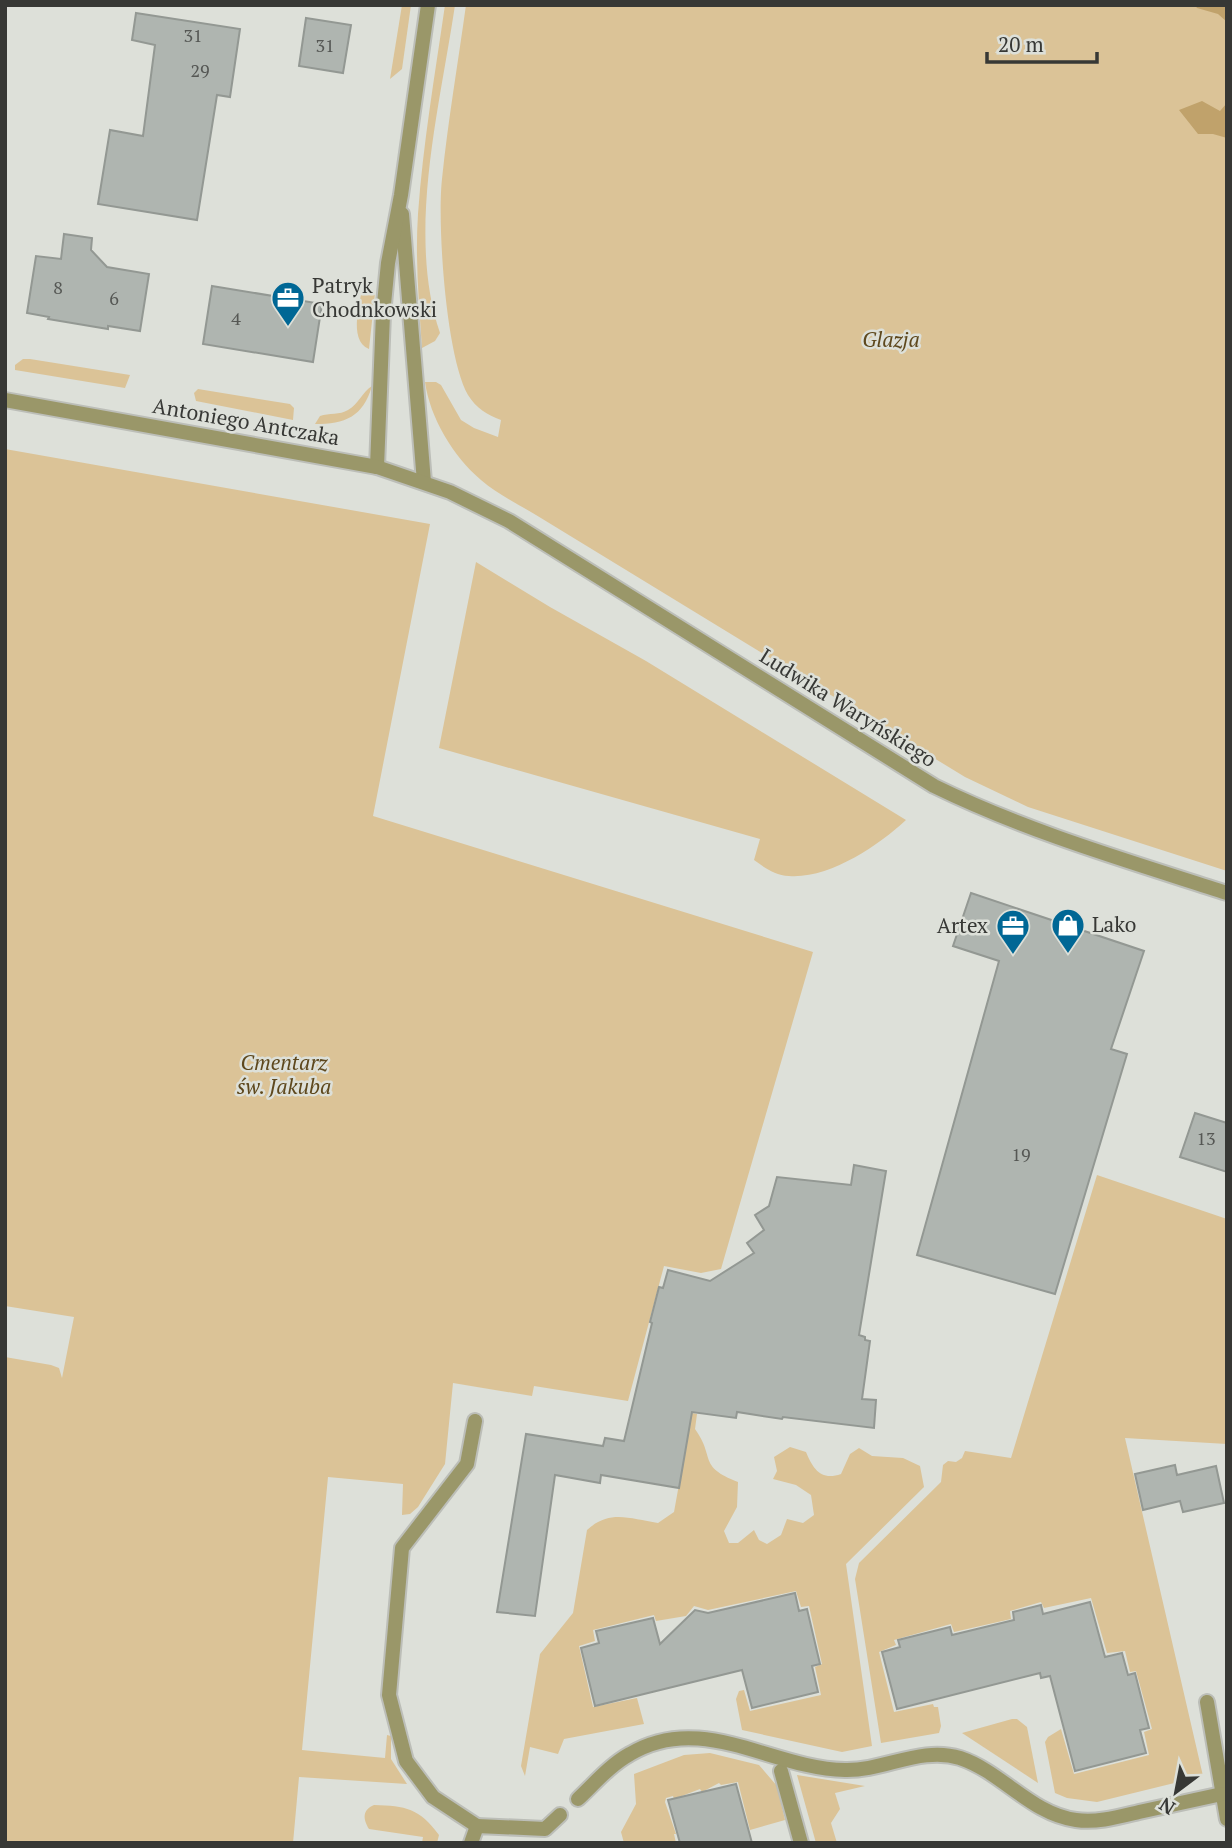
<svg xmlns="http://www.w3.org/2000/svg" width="1232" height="1848" font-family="'PT Serif',serif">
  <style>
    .green { fill: #dbc397 }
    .forest { fill: #c0a26b }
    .building { fill: #afb5b0; stroke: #939893; stroke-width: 2 }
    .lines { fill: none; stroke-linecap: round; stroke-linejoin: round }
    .minor-casing { stroke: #bcbeb8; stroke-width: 18 }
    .tertiary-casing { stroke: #bcbeb8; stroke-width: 18 }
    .minor { stroke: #9a9769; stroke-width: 14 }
    .tertiary { stroke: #9a9769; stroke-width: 14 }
    .labels { text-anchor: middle; stroke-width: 5; stroke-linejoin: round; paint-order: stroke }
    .number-label { font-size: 18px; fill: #555754 }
    .poi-label { font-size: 21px; fill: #373835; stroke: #dde0d9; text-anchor: start }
    .park-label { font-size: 21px; font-style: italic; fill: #5e481d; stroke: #dde0d9 }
    .street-label { font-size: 21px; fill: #373835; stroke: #dde0d9 }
  </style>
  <rect width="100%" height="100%" fill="#dde0d9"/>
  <g class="green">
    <path d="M 402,5 L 411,5 L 402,69 L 390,79 Z"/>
    <path d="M 445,5 L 455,5 C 440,107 406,234 440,333 L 435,341 L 422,348 C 419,303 415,259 418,214 C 423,144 435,74 445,5 Z"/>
    <path d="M 466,5 L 1227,5 L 1227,871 L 1028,807 L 965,777 L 536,515 C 518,504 497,494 481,480 C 453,456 430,418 425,382 L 436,382 L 441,385 L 461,420 L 474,428 L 498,437 L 501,420 C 487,415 476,408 468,395 C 446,357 437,224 442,179 C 448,121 458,63 466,5 Z"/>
    <path d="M 364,280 L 375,293 L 369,349 C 347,340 361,299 364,280 Z"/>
    <path d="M 23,359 L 30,359 L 130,375 L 125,388 L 15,370 L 15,365 Z"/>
    <path d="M 372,386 C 363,417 345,424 315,424 L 320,416 C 329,413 340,415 348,410 C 359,404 362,392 372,386 Z"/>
    <path d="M 198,389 L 290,404 L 294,408 L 293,420 L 196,401 L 194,393 Z"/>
    <path d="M 5,449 L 430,524 L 373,816 L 813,952 L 721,1269 L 701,1273 L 664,1266 L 628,1401 L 534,1386 L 532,1396 L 453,1383 L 445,1464 L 418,1507 L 410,1514 L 402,1515 L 403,1484 L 328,1477 L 302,1750 L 385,1758 L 387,1735 L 391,1736 L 391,1759 L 407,1784 L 299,1777 L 293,1843 L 5,1843 L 5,1357 L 51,1365 L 59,1368 L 62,1378 L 74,1317 L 5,1306 Z"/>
    <path d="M 476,562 L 550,607 L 646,661 L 906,820 C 878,846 829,879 789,876 C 775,875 765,868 754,860 L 760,839 L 439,748 Z"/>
    <path d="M 1097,1175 L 1227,1219 L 1227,1444 L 1125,1438 L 1203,1776 L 1097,1802 L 1067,1798 L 1055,1793 L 1045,1742 L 1048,1737 L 1061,1729 L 1074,1774 L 1149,1755 L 1144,1732 L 1152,1729 L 1136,1671 L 1130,1672 L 1125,1651 L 1107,1653 L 1091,1598 L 1044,1608 L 1041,1602 L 1010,1611 L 1011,1619 L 954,1632 L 951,1624 L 894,1640 L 896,1645 L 879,1652 L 894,1712 L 933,1704 L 934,1707 L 938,1707 L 941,1726 L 939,1733 L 881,1743 L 855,1579 L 859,1563 L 941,1482 L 943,1465 L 948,1461 L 956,1462 L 962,1458 L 965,1451 L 1011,1458 Z"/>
    <path d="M 675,1410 L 697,1414 L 695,1429 C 716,1458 697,1466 738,1482 L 737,1507 L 724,1531 L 729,1543 L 738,1543 L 754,1530 L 759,1540 L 767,1544 L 781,1535 L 787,1519 L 803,1523 L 814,1515 L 811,1495 L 796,1485 L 773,1479 L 777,1471 L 774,1457 L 790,1447 L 806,1452 C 813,1469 821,1481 841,1474 L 850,1454 L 859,1448 L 872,1456 L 903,1458 L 920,1466 L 924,1487 L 846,1564 L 872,1746 L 842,1752 L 742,1730 L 736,1699 L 739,1691 L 744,1690 L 750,1711 L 821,1695 L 815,1667 L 822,1664 L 809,1606 L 801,1607 L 796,1591 L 708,1610 L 694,1606 L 686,1616 L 656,1621 L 654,1615 L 593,1630 L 595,1641 L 579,1646 L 593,1707 L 637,1698 L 644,1724 L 564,1739 L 558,1754 L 530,1747 L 525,1776 L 521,1766 L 540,1654 L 573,1613 L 587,1530 C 610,1509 630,1519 658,1523 L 674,1512 L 685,1451 Z"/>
    <path d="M 1012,1719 L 1017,1719 L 1027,1727 L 1038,1783 L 962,1733 Z"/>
    <path d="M 710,1753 L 759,1765 L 777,1786 L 785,1820 L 750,1830 L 738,1782 L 721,1785 L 719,1783 L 702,1792 L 700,1789 L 674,1799 L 673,1796 L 666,1798 L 665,1802 L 676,1834 L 674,1834 L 676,1843 L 624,1843 L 621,1832 L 636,1804 L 634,1774 L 684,1755 Z"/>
    <path d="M 797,1775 L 865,1786 L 835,1793 L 840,1809 L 831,1823 L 837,1843 L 816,1843 Z"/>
    <path d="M 374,1805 C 406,1806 419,1808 439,1835 L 437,1843 L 422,1843 L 423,1837 L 369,1829 C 363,1819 362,1810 374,1805 Z"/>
  </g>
  <g class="forest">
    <path d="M 1195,5 L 1227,5 L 1227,22 L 1218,14 L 1197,8 Z"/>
    <path d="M 1202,101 L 1220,111 L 1227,103 L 1227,138 L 1213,134 L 1198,134 L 1179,110 Z"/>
  </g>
  <g class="building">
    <path d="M 136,13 L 240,29 L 230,97 L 217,95 L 197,220 L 98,204 L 110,130 L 143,136 L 155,45 L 132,40 Z"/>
    <path d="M 306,18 L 351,25 L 343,73 L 299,66 Z"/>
    <path d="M 64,234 L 92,238 L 91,250 L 107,267 L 149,274 L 140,331 L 108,326 L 108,329 L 48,319 L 49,317 L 27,313 L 36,256 L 61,259 Z"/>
    <path d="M 212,286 L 322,304 L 313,362 L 203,344 Z"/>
    <path d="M 971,893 L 1144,951 L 1111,1049 L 1127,1054 L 1055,1294 L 917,1255 L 999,961 L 953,946 Z"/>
    <path d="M 1195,1113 L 1227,1123 L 1227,1172 L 1180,1157 Z"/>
    <path d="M 854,1165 L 886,1171 L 859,1335 L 865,1337 L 865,1340 L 870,1341 L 862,1399 L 876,1400 L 874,1428 L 783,1417 L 782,1419 L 737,1412 L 736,1418 L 692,1412 L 679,1488 L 601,1475 L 600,1483 L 555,1475 L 535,1616 L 497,1612 L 526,1434 L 603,1446 L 605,1438 L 624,1441 L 652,1323 L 650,1322 L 659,1287 L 663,1288 L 668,1270 L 710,1281 L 754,1253 L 747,1243 L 764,1230 L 755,1215 L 769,1206 L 777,1177 L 851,1185 Z"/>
    <path d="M 1175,1465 L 1177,1475 L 1216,1466 L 1224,1503 L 1183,1512 L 1180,1501 L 1143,1510 L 1135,1474 Z"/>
    <path d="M 795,1593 L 799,1611 L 807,1609 L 820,1664 L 812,1666 L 818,1692 L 752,1708 L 742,1670 L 595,1706 L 581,1648 L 599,1643 L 596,1631 L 653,1618 L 660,1644 L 695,1610 L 708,1613 Z"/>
    <path d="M 1090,1602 L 1105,1657 L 1122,1653 L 1128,1675 L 1135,1673 L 1149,1728 L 1140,1730 L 1146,1753 L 1075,1771 L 1050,1676 L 1041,1678 L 1040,1673 L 897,1709 L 882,1652 L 900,1647 L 898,1640 L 950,1627 L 952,1635 L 1014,1620 L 1013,1612 L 1041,1605 L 1043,1614 Z"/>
    <path d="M 736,1784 L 752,1843 L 680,1843 L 668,1800 Z"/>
  </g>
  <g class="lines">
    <defs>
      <g id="minor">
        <path d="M 402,214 L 424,482"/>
        <path d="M 377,467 L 383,314 L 388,263 L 401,195 L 428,5"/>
        <path d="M 475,1421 L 467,1464 L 402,1548 L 389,1695 L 406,1761 L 433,1797 L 477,1826"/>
        <path d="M 1207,1702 L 1227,1819"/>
        <path d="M 781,1771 L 801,1843"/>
        <path d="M 578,1799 C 594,1784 610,1765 630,1754 C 702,1711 772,1769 845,1770 C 884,1771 921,1746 960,1758 C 1002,1772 1031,1814 1076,1820 C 1097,1823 1118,1817 1139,1812 C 1166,1806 1194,1800 1222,1794"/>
        <path d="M 471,1843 L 477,1826 L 545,1829 L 560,1815"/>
      </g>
      <path id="tertiary" d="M 5,400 L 377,467 L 450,492 L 509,521 L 934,786 C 1028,832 1128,861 1227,893"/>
    </defs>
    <use href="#minor" class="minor-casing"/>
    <use href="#tertiary" class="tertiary-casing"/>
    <use href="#minor" class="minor"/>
    <use href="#tertiary" class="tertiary"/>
  </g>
  <defs>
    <symbol id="office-pin" viewBox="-11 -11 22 30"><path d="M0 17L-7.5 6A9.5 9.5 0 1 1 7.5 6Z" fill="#006795" stroke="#dde0d9"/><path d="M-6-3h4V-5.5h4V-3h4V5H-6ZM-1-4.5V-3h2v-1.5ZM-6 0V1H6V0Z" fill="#fff"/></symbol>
    <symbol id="shop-pin" viewBox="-11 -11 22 30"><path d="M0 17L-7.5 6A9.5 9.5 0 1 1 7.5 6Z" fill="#006795" stroke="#dde0d9"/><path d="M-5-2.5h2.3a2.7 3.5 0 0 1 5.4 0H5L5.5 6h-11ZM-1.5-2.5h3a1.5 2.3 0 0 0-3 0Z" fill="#fff"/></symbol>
  </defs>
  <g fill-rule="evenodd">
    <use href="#office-pin" x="269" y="279" width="38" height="52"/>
    <use href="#shop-pin" x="1049" y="906" width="38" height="52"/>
    <use href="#office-pin" x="994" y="907" width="38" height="52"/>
  </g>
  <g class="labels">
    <g class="number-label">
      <text x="193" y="42">31</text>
      <text x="325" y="52">31</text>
      <text x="200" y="77">29</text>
      <text x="58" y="294">8</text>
      <text x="114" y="305">6</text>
      <text x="236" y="325">4</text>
      <text x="1206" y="1145">13</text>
      <text x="1021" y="1161">19</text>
    </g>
    <g class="poi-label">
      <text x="312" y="293">Patryk<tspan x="312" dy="24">Chodnkowski</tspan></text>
      <text x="1092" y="932">Lako</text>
      <text x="988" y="933" text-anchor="end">Artex</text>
    </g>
    <g class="park-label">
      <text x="891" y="347">Glazja</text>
      <text x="284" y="1070">Cmentarz<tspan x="284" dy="24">św. Jakuba</tspan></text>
    </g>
    <g class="street-label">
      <text transform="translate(246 422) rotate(10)" y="7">Antoniego Antczaka</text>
      <text transform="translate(848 708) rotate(32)" y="7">Ludwika Waryńskiego</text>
    </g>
  </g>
  <rect width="1232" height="1848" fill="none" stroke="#373835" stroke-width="14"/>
  <g transform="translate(1176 1792) rotate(212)" stroke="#dde0d9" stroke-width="5" paint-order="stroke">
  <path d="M0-5L12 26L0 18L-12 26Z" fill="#373835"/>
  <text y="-10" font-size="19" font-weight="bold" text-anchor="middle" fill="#373835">N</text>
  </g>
  <path d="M987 52v10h110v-10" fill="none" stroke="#373835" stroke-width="3.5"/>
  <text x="998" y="52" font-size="21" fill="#373835" stroke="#dde0d9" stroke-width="5" paint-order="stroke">20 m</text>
</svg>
